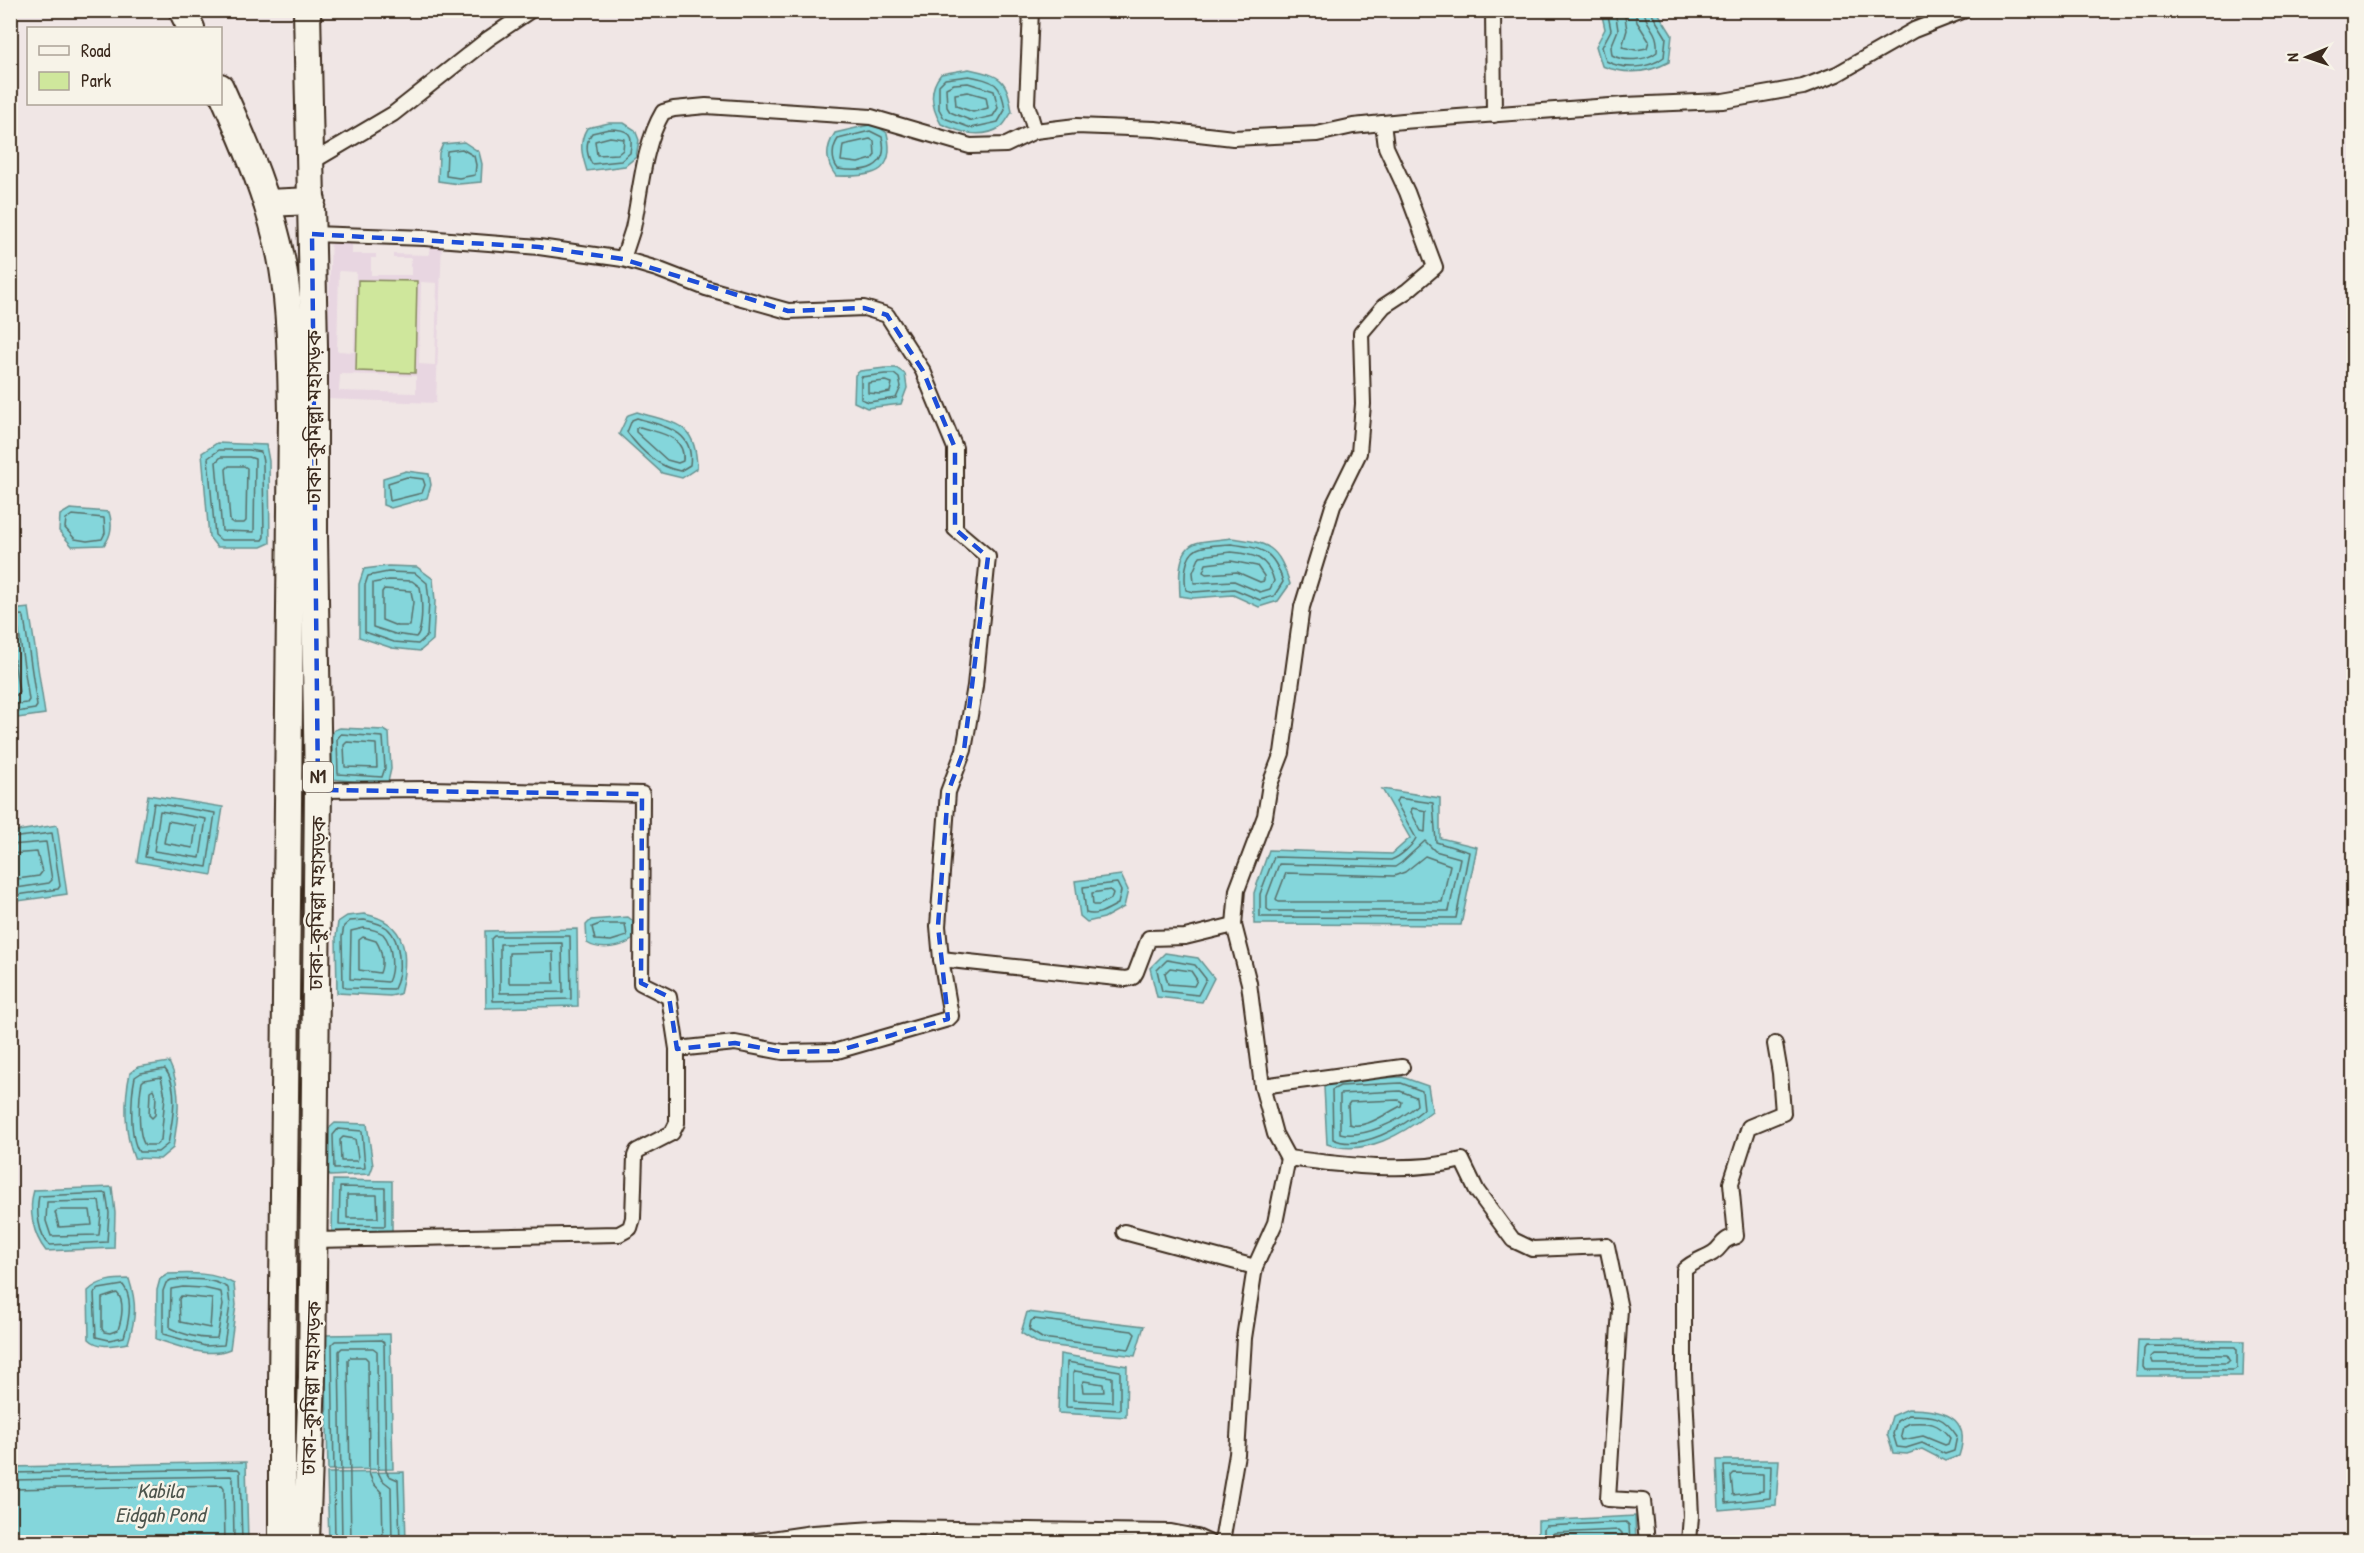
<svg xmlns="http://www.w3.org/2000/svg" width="2364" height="1553" font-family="'Patrick Hand','Noto Sans Bengali',sans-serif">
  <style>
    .built { fill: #e8d6e1; fill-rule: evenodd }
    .green { fill: #cfe79c; stroke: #85885d; stroke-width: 1.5 }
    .water { fill: #84d6db; stroke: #67918f; stroke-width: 1.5 }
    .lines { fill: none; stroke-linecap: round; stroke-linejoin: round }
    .shore { stroke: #586f6a; stroke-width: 1.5 }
    .street-casing { stroke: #3b2a1e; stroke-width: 18 }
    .highway-casing { stroke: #3b2a1e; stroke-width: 30 }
    .street { stroke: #f7f3e8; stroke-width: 14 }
    .highway { stroke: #f7f3e8; stroke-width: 26 }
    .marked { fill: none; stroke: #1d4ed8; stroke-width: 4.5; stroke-dasharray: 12 8; stroke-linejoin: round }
    .labels { text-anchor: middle; stroke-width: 5; stroke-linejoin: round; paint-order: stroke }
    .shield { fill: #f7f3e8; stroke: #73665b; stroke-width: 1.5 }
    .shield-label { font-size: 18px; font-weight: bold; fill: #3b2a1e }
    .street-label { font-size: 20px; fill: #3b2a1e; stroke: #f7f3e8 }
    .water-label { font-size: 21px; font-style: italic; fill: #4d554d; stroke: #f7f3e8 }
  </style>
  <rect width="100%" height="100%" fill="#f0e6e5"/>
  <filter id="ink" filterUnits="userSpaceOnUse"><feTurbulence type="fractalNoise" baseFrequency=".0167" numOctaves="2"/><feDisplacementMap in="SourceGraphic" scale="12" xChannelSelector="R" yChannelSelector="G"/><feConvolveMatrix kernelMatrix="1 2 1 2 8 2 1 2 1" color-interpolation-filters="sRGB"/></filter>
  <g filter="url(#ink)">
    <path class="built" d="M 331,236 L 442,240 L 436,403 L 326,399 ZM 352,240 L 430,241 L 429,255 L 393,254 L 393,258 L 411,258 L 411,275 L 371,275 L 371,258 L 376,258 L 376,254 L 352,254 ZM 339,271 L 356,272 L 354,352 L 337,351 ZM 421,282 L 437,283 L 435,365 L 419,364 ZM 340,374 L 416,376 L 416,393 L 339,391 Z"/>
    <path class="green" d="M 358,280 L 417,281 L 415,373 L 356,371 Z"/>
    <g class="water">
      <path d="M 1601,11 L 1657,11 L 1672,35 L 1669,62 C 1647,74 1626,75 1602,66 L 1596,46 L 1605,29 Z"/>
      <path d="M 969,69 C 1001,76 1007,78 1012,112 C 1009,116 1005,124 1001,127 C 981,140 960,132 941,124 C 931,107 928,90 941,74 Z"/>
      <path d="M 609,123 L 624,123 L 635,130 L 639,140 L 636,157 L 625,166 L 587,171 C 582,155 578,143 587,128 Z"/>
      <path d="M 869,125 L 877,126 L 887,133 C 897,175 870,177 836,176 C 825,162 825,148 835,133 Z"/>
      <path d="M 464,142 L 479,152 L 482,164 L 481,182 L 459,184 L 438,181 L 439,153 L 443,144 Z"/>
      <path d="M 885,368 L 896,368 L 905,374 L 907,388 L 901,404 L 867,408 L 854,402 L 855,375 L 860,371 Z"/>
      <path d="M 637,412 C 675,424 696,421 697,468 L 682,478 L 662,473 L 619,434 L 628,415 Z"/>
      <path d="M 217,443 L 266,445 L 269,461 L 270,543 L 261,547 L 217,547 L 209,537 L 202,453 Z"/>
      <path d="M 406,471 L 429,474 L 431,485 L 427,498 L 391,508 L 383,505 L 383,478 Z"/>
      <path d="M 70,509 L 109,512 C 113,525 112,535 104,545 L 72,546 L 59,531 L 60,515 Z"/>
      <path d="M 1231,538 C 1269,543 1278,545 1290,584 L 1278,601 L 1259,607 L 1233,595 L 1193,598 L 1180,596 C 1179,580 1177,549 1196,543 C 1207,540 1220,540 1231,538 Z"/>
      <path d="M 388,566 L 417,567 L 433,579 L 435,601 L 433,640 L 420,651 L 392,648 L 359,637 L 359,584 L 364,569 Z"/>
      <path d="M 29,608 L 45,714 L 11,719 L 11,610 Z"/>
      <path d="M 340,728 L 384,730 L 389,733 L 391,769 L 388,782 L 382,784 L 331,779 L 331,737 L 334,730 Z"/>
      <path d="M 1382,789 L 1440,798 L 1440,838 L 1477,847 L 1461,925 L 1254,924 L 1254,893 L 1269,850 L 1392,854 L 1410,838 Z"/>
      <path d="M 148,795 L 223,807 L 212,875 L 137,862 Z"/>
      <path d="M 57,825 L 67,894 L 11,902 L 11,832 Z"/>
      <path d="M 1121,875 L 1128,890 L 1124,907 L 1104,918 L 1087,922 L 1080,916 L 1075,881 Z"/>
      <path d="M 364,914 C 409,922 409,957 400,994 L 390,996 L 337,993 L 336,937 L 338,922 L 347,916 Z"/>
      <path d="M 628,917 L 633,921 L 633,939 C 623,948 599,951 587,943 L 586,925 L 591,920 Z"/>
      <path d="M 577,929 L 578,1006 L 486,1008 L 485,931 Z"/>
      <path d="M 1165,953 L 1198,958 L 1214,978 L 1202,1002 L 1157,997 L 1150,968 Z"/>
      <path d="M 169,1062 C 183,1090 178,1119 173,1148 L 160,1159 L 134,1158 C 124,1132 124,1100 130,1073 L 138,1067 Z"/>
      <path d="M 1402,1077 L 1428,1086 L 1432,1111 C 1403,1134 1365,1157 1327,1144 L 1324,1087 L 1339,1080 Z"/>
      <path d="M 335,1123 L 367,1124 L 373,1166 L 370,1174 L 330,1176 L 327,1171 L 326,1131 Z"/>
      <path d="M 333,1180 L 392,1181 L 392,1233 L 332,1232 Z"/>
      <path d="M 112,1187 L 115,1213 L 114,1248 L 46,1251 C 33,1235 28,1210 34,1190 Z"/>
      <path d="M 168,1274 C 191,1273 214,1272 234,1284 L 236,1305 L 230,1349 C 208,1359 178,1346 156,1339 L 157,1290 L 160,1279 Z"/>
      <path d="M 129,1279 C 137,1304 136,1318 128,1343 C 115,1345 99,1349 89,1339 L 88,1291 C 99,1280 114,1279 129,1279 Z"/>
      <path d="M 1027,1312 L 1144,1326 L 1135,1356 L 1039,1344 L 1021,1333 Z"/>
      <path d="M 390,1334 L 393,1469 L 328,1470 L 325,1335 Z"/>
      <path d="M 2138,1340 L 2244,1341 L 2243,1376 L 2136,1376 Z"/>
      <path d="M 1060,1354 L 1127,1366 L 1126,1417 L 1058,1413 Z"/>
      <path d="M 1908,1409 C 1940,1409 1973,1415 1959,1456 L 1945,1461 L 1922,1449 L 1907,1454 L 1893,1453 L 1887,1434 L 1892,1416 Z"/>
      <path d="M 1717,1460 L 1779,1460 L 1776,1505 L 1719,1510 Z"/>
      <path d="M 246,1462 L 248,1542 L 11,1542 L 11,1467 Z"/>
      <path d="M 404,1472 L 406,1542 L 329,1542 L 327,1473 Z"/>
      <path d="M 1635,1516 L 1636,1542 L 1538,1542 L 1538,1521 Z"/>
    </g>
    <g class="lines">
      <g class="shore">
        <path d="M 1607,10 L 1611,30 L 1602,47 L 1606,61 C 1623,70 1649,69 1664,57 L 1666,37 L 1653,16 L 1652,10"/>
        <path d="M 1615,10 L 1618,30 L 1611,47 L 1612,55 C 1624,62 1646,61 1657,52 C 1659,28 1646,29 1644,10"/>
        <path d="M 1624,10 L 1627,30 L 1622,47 L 1636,50 L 1647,48 L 1649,41 L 1637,22 L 1635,10"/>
        <path d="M 969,76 C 994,81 1002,83 1005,110 L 998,122 L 971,128 L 944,118 L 939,109 L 939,85 L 945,79 Z"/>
        <path d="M 968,83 L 994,91 L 998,108 L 993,116 L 972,121 L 950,112 L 947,107 L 946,88 L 954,84 Z"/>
        <path d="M 968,92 L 986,97 L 988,108 L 973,112 L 956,106 L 955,94 Z"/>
        <path d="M 609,129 C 629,129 634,133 630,153 L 621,161 L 592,164 C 586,154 585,142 592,133 Z"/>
        <path d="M 870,131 L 882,137 C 890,169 864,173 838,169 C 831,160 832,148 838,139 Z"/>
        <path d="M 610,137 L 624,139 L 623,150 L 618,154 L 597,155 L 595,141 Z"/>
        <path d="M 870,139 L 874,141 L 875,155 L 872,159 L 858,163 L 841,161 L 843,145 Z"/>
        <path d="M 462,149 L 474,156 L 476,165 L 475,175 L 459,178 L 446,176 L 447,151 Z"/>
        <path d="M 885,374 L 894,374 L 899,378 L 901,387 L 896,398 L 869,402 L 861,399 L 861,377 Z"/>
        <path d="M 885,381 L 892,383 L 890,392 L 880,394 L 868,393 L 868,383 Z"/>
        <path d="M 637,418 C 663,426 695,430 690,465 L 680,471 C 658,467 640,450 627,432 L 632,420 Z"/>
        <path d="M 640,427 C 658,433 686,435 683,461 L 678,463 L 667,460 L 636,432 L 636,428 Z"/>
        <path d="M 219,450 L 249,450 L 261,452 L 263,462 L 264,537 L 262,540 L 221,540 L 215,535 L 208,458 Z"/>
        <path d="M 221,457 L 249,457 L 255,459 L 254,532 L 222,531 L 216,462 Z"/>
        <path d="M 229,466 L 244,466 L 247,468 L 246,521 L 244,523 L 233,523 L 230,521 L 226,469 Z"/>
        <path d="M 407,477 L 423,479 L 425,485 L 422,493 L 390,501 L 388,483 Z"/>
        <path d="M 72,515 L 104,518 L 105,533 L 102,539 L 87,541 L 75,539 L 65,528 L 66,519 Z"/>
        <path d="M 1231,544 C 1262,548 1274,550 1283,582 L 1274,596 L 1260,600 L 1234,589 L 1194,592 L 1186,590 C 1184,578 1184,556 1197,549 C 1205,545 1221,545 1231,544 Z"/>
        <path d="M 1231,552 C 1253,554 1268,557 1274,581 L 1270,589 L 1260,592 L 1234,581 L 1194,583 L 1193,572 L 1200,556 Z"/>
        <path d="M 1231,561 L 1257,566 L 1264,576 L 1264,581 L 1260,582 L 1237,572 L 1206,574 L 1203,572 L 1206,564 Z"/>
        <path d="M 388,572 L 415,573 L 427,583 L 429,601 L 427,636 L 418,644 L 394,642 L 365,632 L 365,585 L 368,576 Z"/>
        <path d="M 389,580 L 412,581 L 420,587 C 422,598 424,629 416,637 L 395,634 L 373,627 L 373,583 Z"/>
        <path d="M 384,589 L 411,591 L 413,602 L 410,626 L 397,626 L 382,620 L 382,592 Z"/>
        <path d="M 10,616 L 22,615 L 24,617 L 37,706 L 35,709 L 10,713"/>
        <path d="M 10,624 L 18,626 L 29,700 L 27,703 L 10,705"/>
        <path d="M 10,636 L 19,692 L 17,695 L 10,696"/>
        <path d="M 341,734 L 383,737 L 385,768 L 382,777 L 338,774 L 337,739 Z"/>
        <path d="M 347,742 L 376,744 L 377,768 L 345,767 L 344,745 Z"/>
        <path d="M 1398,798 L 1433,803 L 1436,842 L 1469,852 L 1456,918 L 1260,917 L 1260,894 L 1274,857 L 1391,860 C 1400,857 1412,846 1416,838 L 1396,802 Z"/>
        <path d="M 154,803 L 215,813 L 207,867 L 145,857 Z"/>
        <path d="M 1412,808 L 1426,811 L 1425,832 L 1421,831 L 1411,812 Z"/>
        <path d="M 160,811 L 206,819 L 200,858 L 154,851 Z"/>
        <path d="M 168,821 L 196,826 L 193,848 L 164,843 Z"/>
        <path d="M 10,838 L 52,833 L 60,886 L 58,889 L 10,896"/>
        <path d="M 1425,841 L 1435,851 L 1460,858 L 1449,911 L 1270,911 L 1267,909 L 1267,896 L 1279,864 L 1395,867 L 1401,863 Z"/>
        <path d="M 10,845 L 46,842 L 52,880 L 49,883 L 10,889"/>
        <path d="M 10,854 L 37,852 L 42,872 L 39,876 L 10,880"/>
        <path d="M 1425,856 L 1450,865 L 1442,902 L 1279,902 L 1276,899 L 1286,873 L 1394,876 L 1405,872 Z"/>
        <path d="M 1117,883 L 1121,891 L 1118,904 C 1108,909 1097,917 1086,913 L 1083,887 Z"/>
        <path d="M 1110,890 L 1113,893 L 1111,899 L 1099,905 L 1093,905 L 1092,893 Z"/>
        <path d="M 364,920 C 373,922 380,923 387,928 C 402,941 402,974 394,989 L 346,988 L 343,986 L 342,937 L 344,926 L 350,921 Z"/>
        <path d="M 600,924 L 625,924 L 627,936 L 611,941 L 595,940 L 592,927 Z"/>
        <path d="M 364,928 C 371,929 377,930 383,934 C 393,945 394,970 388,982 L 350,979 L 351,931 Z"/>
        <path d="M 494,936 L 570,936 L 571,999 L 493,1001 L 491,939 Z"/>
        <path d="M 363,937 L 376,941 C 382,950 384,963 380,973 L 359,970 L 359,940 Z"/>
        <path d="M 562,943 L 563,992 L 500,993 L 500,944 Z"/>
        <path d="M 553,952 L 554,983 L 509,983 L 509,953 Z"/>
        <path d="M 1167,960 L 1195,965 L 1206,979 L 1198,995 L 1162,991 L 1157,970 Z"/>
        <path d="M 1170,968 L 1191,971 L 1197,980 L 1194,986 L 1168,984 L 1165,973 Z"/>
        <path d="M 165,1069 C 180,1088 172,1123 168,1144 L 158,1152 L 139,1152 C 129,1137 131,1096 135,1077 L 141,1073 Z"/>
        <path d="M 161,1077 L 165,1096 L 161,1140 L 156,1145 L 145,1145 C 137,1135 139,1095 142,1082 L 144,1080 Z"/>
        <path d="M 1401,1083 L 1422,1091 L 1424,1109 C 1404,1126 1360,1152 1333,1139 L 1332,1090 L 1340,1086 Z"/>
        <path d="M 153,1089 L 156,1096 L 155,1115 L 152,1118 L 149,1115 L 150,1091 Z"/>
        <path d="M 1400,1091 L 1416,1097 L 1417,1105 C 1400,1121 1363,1139 1340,1133 L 1340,1094 Z"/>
        <path d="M 1398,1100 L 1402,1102 L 1401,1106 C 1386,1113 1365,1130 1349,1124 L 1348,1105 L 1350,1102 Z"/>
        <path d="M 338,1129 L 362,1131 L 365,1168 L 334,1169 L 333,1135 Z"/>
        <path d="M 343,1137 L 355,1139 L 358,1158 L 357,1161 L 341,1161 L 340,1140 Z"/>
        <path d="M 340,1187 L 385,1188 L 385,1226 L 339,1225 Z"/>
        <path d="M 106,1193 L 109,1213 L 107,1242 L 50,1245 C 38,1235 36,1210 39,1196 Z"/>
        <path d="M 347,1195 L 377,1195 L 378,1218 L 347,1218 Z"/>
        <path d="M 99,1201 L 101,1214 L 99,1235 L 51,1236 L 46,1221 L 47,1202 Z"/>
        <path d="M 58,1210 L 90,1210 L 92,1225 L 59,1227 L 55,1212 Z"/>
        <path d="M 171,1280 C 189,1279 212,1277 228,1288 L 230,1305 L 224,1345 L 205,1346 L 163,1334 L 163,1291 L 166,1283 Z"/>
        <path d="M 123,1285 C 134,1299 129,1321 124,1337 L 109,1340 L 96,1337 L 94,1293 L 99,1289 Z"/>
        <path d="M 183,1287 L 203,1288 L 221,1292 L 223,1305 L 217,1338 C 202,1339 184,1335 170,1328 L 171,1289 Z"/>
        <path d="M 117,1293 C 125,1301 122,1318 118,1330 L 110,1333 L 104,1332 L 102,1329 L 102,1298 Z"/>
        <path d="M 181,1296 L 212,1299 L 210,1328 L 180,1322 L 179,1299 Z"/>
        <path d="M 1034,1319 L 1132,1331 L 1135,1334 L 1129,1349 L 1042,1338 L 1029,1330 L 1031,1321 Z"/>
        <path d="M 2146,1346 L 2235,1347 L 2237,1350 L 2237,1368 L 2234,1370 L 2145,1370 L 2143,1367 L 2144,1349 Z"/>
        <path d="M 2154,1354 L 2227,1355 L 2230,1360 L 2227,1363 L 2153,1363 L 2151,1357 Z"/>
        <path d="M 1067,1362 L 1120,1371 L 1120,1410 L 1066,1407 Z"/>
        <path d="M 1075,1371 L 1112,1377 L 1112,1402 L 1073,1400 L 1073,1373 Z"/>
        <path d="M 1084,1381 L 1103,1384 L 1104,1392 L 1083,1392 L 1082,1384 Z"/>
        <path d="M 1909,1415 C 1933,1415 1943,1415 1957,1436 L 1954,1451 L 1945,1454 L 1922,1443 L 1906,1448 L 1897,1447 L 1893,1434 L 1897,1421 Z"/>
        <path d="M 1910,1423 C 1929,1422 1938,1422 1950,1438 L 1948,1444 L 1945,1445 L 1923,1436 L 1903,1440 L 1901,1435 L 1903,1427 Z"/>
        <path d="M 1724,1466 L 1771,1466 L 1770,1498 L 1726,1503 Z"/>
        <path d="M 10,1473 L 238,1469 L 240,1471 L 242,1542"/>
        <path d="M 1734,1473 L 1763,1474 L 1763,1491 L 1733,1495 L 1731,1476 Z"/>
        <path d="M 10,1480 L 231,1476 L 233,1479 L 234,1542"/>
        <path d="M 10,1489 L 222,1485 L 224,1488 L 225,1542"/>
        <path d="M 335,1542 L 332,1344 L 335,1341 L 381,1340 L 384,1343 L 386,1471 L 389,1476 L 398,1480 L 400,1542"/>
        <path d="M 342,1542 L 339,1351 L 342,1348 L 373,1348 L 377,1351 L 378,1472 L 382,1480 L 391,1487 L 392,1542"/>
        <path d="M 351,1542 L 348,1360 L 351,1357 L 365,1357 L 368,1360 L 369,1473 L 373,1483 L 382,1493 L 383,1542"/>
        <path d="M 1544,1542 L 1544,1529 L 1546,1526 L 1626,1522 L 1629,1525 L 1630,1542"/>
        <path d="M 1551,1542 L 1551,1536 L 1554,1533 L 1619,1530 L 1622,1533 L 1622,1542"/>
      </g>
      <defs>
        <g id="street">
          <path d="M 1031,10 L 1027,104 L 1035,131"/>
          <path d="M 1493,10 L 1494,115"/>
          <path d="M 310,163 L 393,114 L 488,39 L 531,10"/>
          <path d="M 312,234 L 425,238 L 539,247 L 623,259 L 657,269 L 706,288 L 788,311 L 864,308 L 887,315 L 923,371 L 955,448 L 955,529 L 988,557 L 975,686 L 964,750 L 948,792 L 938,926 L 941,959 L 951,1016 L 948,1019 L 837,1051 L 783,1052 L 735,1043 L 677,1049"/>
          <path d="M 623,259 C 626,249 630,238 633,228 C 641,190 643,146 663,112 L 674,109 L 706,106 L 871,117 L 970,146 L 1006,145 L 1035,131 L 1076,126 L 1155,129 L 1233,138 L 1317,134 L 1353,126 L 1403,121 L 1624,105 L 1723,101 L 1803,87 L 1837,74 L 1914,30 L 1965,10"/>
          <path d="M 941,959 L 1126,979 L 1133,977 L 1136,972 L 1149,938 L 1185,937 L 1234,925"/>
          <path d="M 1262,1086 L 1402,1067"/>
          <path d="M 1288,1158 L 1275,1134 L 1262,1086 L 1249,983 L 1234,925 L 1237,890 L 1265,816 L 1270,784 L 1282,753 L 1302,607 L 1333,506 L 1359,453 L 1363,404 L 1361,333 L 1384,306 L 1407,291 L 1435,267 L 1407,192 L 1386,147 L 1383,123"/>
          <path d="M 1124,1232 L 1255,1267"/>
          <path d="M 314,1240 L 619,1234 L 630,1228 L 633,1218 L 635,1156 L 637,1151 L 672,1133 L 677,1123 L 677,1049 L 669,997 L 641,983 L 642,794 L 430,789 L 318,790"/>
          <path d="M 750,1542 L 813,1533 L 889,1528 L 1171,1532 L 1197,1537 L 1208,1542"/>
          <path d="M 1222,1542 L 1237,1454 L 1244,1338 L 1255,1267 L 1275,1223 L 1288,1158 C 1342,1165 1409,1174 1462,1160 L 1477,1191 L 1513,1240 L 1532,1249 L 1607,1246 L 1620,1309 L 1608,1499 L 1643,1501 L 1647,1542"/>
          <path d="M 1689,1542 L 1691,1516 L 1684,1372 L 1684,1270 C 1693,1261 1703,1259 1713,1253 C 1724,1246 1719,1241 1736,1236 L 1731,1183 L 1749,1127 L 1783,1113 L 1780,1073 L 1775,1044"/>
        </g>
        <g id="highway">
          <path d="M 182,10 L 191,28"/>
          <path d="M 220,87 C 246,145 272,204 283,268 C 291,316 291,365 292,414 L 282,1389 L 282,1542"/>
          <path d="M 267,203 L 312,201"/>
          <path d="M 306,1542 L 312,1377 L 318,790 L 314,536 L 314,346 L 307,10"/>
        </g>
      </defs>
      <use href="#street" class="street-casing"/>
      <use href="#highway" class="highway-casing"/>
      <use href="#street" class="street"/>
      <use href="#highway" class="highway"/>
    </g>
  </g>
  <path class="marked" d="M 312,234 L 539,247 L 623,259 L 788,311 L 864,308 L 887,315 L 923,371 L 955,448 L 955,529 L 988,557 L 964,750 L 948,792 L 938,926 L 948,1019 L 837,1051 L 783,1052 L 735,1043 L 677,1049 L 669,997 L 641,983 L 642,794 L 318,790 Z"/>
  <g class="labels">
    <rect class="shield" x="303" y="762" width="30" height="30" rx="4.5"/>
    <g class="shield-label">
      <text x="318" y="783">N1</text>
    </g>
    <g class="street-label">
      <text transform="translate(314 417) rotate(-90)" y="7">ঢাকা–কুমিল্লা মহাসড়ক</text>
      <text transform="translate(317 903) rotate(-89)" y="7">ঢাকা–কুমিল্লা মহাসড়ক</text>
      <text transform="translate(311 1388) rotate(-88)" y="7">ঢাকা–কুমিল্লা মহাসড়ক</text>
    </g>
    <g class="water-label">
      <text x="160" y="1498">Kabila<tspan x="160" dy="24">Eidgah Pond</tspan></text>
    </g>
  </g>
  <rect width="2364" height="1553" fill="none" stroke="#f7f3e8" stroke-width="36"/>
  <rect x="18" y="18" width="2328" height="1517" fill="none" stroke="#3b2a1e" stroke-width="2" filter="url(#ink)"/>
  <rect x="27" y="27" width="195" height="78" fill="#f7f3e8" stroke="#aca397" stroke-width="1.5"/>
  <rect x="39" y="46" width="30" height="9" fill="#f7f3e8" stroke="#aca397" stroke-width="1.5"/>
  <text x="81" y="57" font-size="18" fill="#3b2a1e">Road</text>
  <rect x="39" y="72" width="30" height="18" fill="#cfe79c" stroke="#aca397" stroke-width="1.5"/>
  <text x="81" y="87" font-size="18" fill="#3b2a1e">Park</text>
  <g transform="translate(2307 57) rotate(268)" stroke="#f7f3e8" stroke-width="4.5" paint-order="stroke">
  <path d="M0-4.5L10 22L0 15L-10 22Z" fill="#3b2a1e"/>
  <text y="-9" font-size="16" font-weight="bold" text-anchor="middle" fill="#3b2a1e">N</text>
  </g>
</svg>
